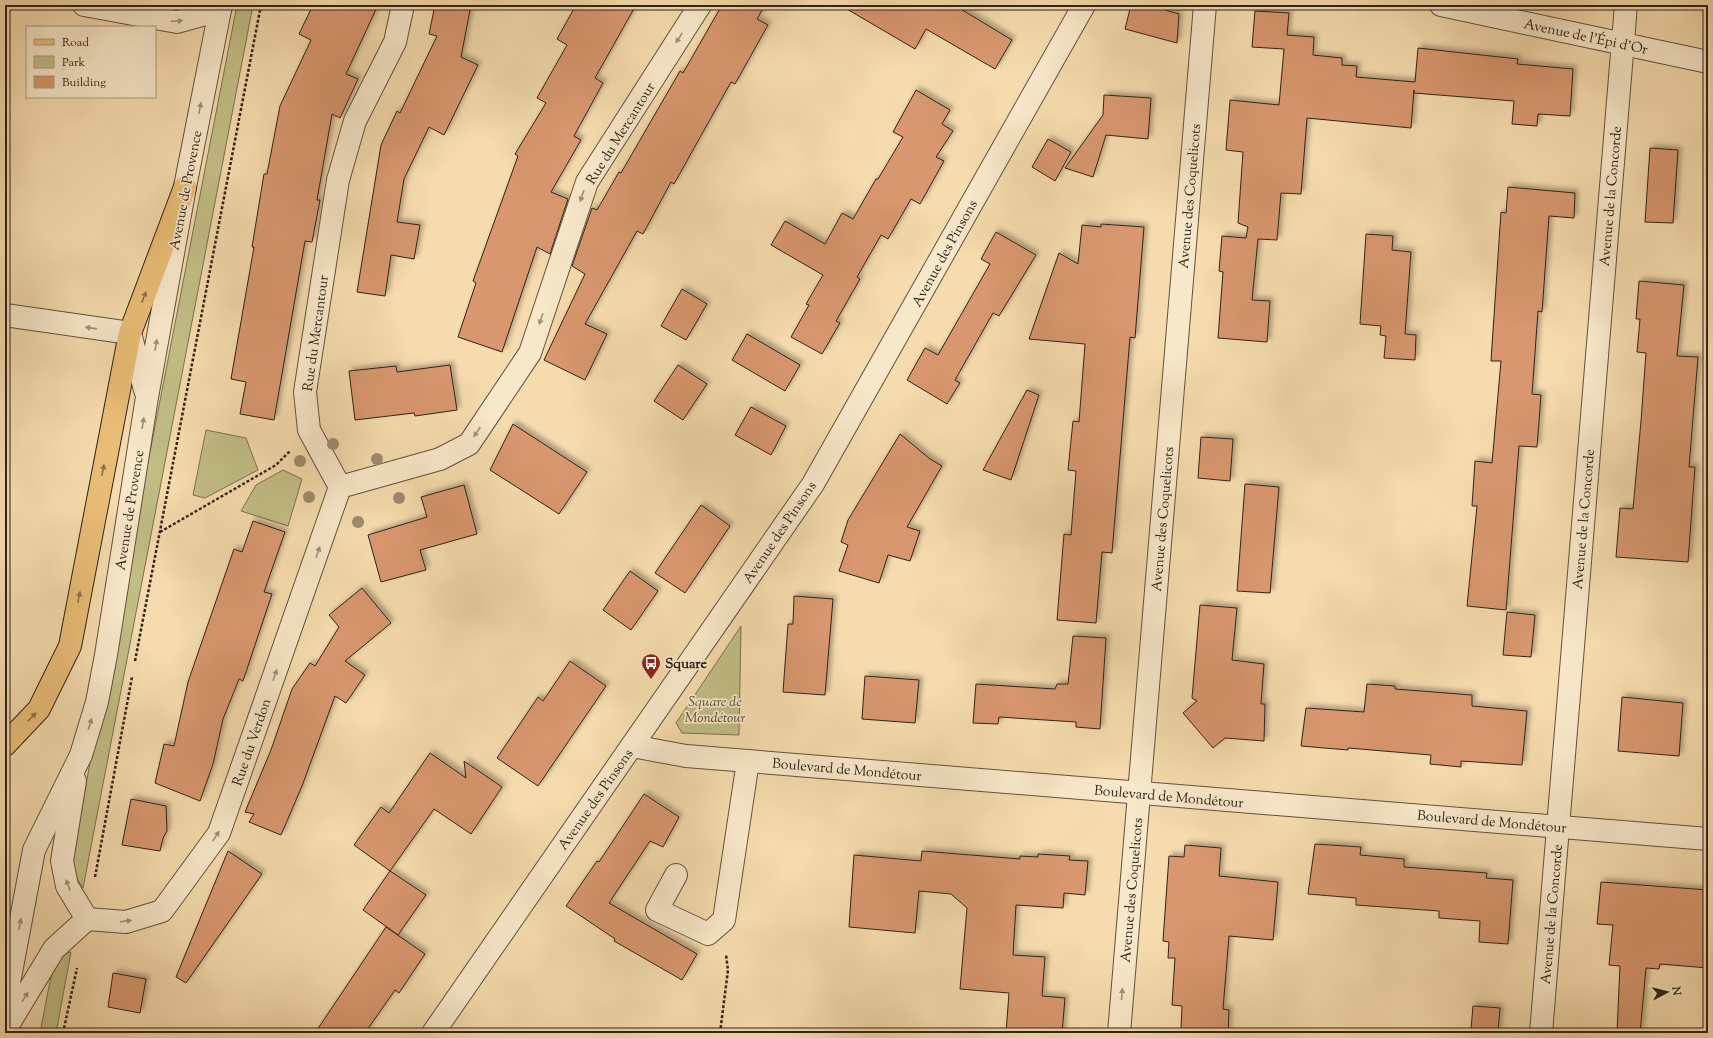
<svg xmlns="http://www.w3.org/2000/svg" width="1713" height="1038" font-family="'Sorts Mill Goudy',serif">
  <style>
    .green { fill: #c2be85; stroke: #7a7050 }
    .building { fill: #d8976e; stroke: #31221a; filter: url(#shadow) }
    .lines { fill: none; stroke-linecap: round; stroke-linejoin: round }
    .minor-casing { stroke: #62503f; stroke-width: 24 }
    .major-casing { stroke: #31221a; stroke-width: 24 }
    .path { stroke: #31221a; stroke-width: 2.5; stroke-dasharray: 3 2; stroke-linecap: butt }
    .minor { stroke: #f8e8ca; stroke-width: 22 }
    .major { stroke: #eabe76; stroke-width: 22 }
    .tree { fill: #9d8b6b }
    .oneway { fill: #9e8f7b }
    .oneway2 { fill: #8e7048 }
    .labels { text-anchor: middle; stroke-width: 3.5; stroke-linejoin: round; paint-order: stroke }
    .street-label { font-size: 14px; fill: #31221a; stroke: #f8e8ca }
    .poi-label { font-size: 14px; font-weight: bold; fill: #31221a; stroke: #f8e8ca; text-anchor: start }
    .park-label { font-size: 14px; font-style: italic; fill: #554935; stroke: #f8e8ca }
  </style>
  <defs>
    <filter id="shadow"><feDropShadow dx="3.5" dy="-3.5" stdDeviation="2" flood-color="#0004"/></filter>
  </defs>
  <rect width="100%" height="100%" fill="#f5dbad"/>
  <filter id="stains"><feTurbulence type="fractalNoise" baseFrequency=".005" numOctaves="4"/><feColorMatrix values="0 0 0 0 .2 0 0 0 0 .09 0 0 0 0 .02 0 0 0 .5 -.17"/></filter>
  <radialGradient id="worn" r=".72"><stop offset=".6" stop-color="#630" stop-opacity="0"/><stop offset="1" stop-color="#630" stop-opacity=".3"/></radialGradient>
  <g class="green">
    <path d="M 237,5 L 253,5 L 83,888 L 71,869 L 94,740 Z"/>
    <path d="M 206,430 L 246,438 L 258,470 L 205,498 L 193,495 Z"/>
    <path d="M 283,470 L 302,479 L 288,526 L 241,511 L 256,485 Z"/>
    <path d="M 741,626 L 739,735 L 682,733 L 676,723 Z"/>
    <path d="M 71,952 L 56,1033 L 40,1033 L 52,971 L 66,953 Z"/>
  </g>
  <g class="building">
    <path d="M 313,5 L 378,5 L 346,74 L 358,79 L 340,118 L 332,114 L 317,200 L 320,200 L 312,242 L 305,241 L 274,420 L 240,414 L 246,382 L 231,379 L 254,247 L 252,247 L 264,174 L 267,174 L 280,106 L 311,40 L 299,34 Z"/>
    <path d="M 435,5 L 471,5 L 461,57 L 478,65 L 444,135 L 429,127 L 404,179 L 397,222 L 420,225 L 414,259 L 391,255 L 385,296 L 357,292 L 381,145 L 397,111 L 400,113 L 437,36 L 429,34 Z"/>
    <path d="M 576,5 L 636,5 L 595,78 L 603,83 L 574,136 L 581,140 L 551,192 L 568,199 L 550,254 L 537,247 L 502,352 L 458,337 L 476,283 L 473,281 L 518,156 L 515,154 L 546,103 L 537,98 L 567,45 L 557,39 Z"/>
    <path d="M 722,5 L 765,5 L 757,19 L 768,25 L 735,84 L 731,82 L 674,184 L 671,182 L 643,234 L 637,231 L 585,324 L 607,334 L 585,380 L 544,360 L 585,274 L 572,266 L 592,208 L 597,210 L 619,172 L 621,173 L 680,71 L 683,73 Z"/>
    <path d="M 840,5 L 954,5 L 1012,40 L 995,69 L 926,29 L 915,49 Z"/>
    <path d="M 1131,5 L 1167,5 L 1165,10 L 1179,14 L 1177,43 L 1125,29 Z"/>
    <path d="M 1255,11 L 1289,13 L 1287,35 L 1314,37 L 1313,55 L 1342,58 L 1342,65 L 1357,66 L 1356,77 L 1415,82 L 1418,48 L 1518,59 L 1517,64 L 1573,69 L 1570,116 L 1538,114 L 1537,126 L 1512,124 L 1514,101 L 1414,93 L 1414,90 L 1411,128 L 1307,118 L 1301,194 L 1281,193 L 1277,240 L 1258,239 L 1252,300 L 1270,301 L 1267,342 L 1218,338 L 1223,272 L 1219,271 L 1222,236 L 1246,238 L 1248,227 L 1238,223 L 1243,152 L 1226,150 L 1230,100 L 1279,105 L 1284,49 L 1252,47 Z"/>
    <path d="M 916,90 L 950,110 L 942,124 L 953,131 L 936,157 L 944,161 L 920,204 L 911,199 L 888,239 L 881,235 L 857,277 L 860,279 L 836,321 L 840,323 L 822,354 L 791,337 L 809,305 L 806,304 L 823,275 L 771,245 L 785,221 L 825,244 L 842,213 L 853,219 L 876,179 L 878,179 L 903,137 L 893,132 Z"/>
    <path d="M 1104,95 L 1151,98 L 1148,139 L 1106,135 L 1093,177 L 1065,168 L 1103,115 Z"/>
    <path d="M 1048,139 L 1071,152 L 1055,181 L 1032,167 Z"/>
    <path d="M 1650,148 L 1678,150 L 1673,223 L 1645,222 Z"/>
    <path d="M 1508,187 L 1575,193 L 1574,218 L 1549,216 L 1542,312 L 1538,311 L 1532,394 L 1541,395 L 1537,447 L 1519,446 L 1506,610 L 1467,606 L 1477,506 L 1472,506 L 1475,461 L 1492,463 L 1501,361 L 1491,361 L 1501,212 L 1506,213 Z"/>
    <path d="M 1101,224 L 1144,227 L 1135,338 L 1130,337 L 1112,553 L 1102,552 L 1096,623 L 1057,620 L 1064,534 L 1071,535 L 1076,471 L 1068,470 L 1073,421 L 1079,422 L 1085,344 L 1029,339 L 1059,253 L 1078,264 L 1082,225 L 1101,227 Z"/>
    <path d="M 996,232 L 1036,255 L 999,316 L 993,313 L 955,380 L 960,383 L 947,404 L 907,380 L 925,348 L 938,355 L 990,264 L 981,259 Z"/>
    <path d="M 1366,234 L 1393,236 L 1392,250 L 1411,252 L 1405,334 L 1416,335 L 1415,360 L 1384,358 L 1386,336 L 1380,335 L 1381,326 L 1360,324 Z"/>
    <path d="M 1639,281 L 1684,285 L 1677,356 L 1698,357 L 1689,467 L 1695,467 L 1688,562 L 1616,557 L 1620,508 L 1633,509 L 1641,421 L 1646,353 L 1637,352 L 1640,319 L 1636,319 Z"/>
    <path d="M 682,289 L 707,304 L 686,340 L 661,326 Z"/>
    <path d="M 747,334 L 800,365 L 785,391 L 732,360 Z"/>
    <path d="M 450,365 L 457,410 L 415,416 L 414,413 L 355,420 L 349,371 L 396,366 L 397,372 Z"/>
    <path d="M 678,365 L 707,384 L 683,420 L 654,401 Z"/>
    <path d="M 1027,390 L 1039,395 L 1011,480 L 983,470 Z"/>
    <path d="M 751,407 L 786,426 L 771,455 L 735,435 Z"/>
    <path d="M 513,424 L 587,472 L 559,514 L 490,470 Z"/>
    <path d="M 900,434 L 930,459 L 942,466 L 907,527 L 920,531 L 910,561 L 888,555 L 879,583 L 839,571 L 848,545 L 841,542 L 848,520 Z"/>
    <path d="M 1201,437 L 1233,439 L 1230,481 L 1198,478 Z"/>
    <path d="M 1245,484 L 1279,487 L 1270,593 L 1237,591 Z"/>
    <path d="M 464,485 L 477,534 L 420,550 L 426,570 L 381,582 L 368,535 L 427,517 L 421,497 Z"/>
    <path d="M 701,505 L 730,526 L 685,593 L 655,573 Z"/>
    <path d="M 253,521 L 285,532 L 264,592 L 272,594 L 243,681 L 239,679 L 223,719 L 213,764 L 200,801 L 155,783 L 164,744 L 174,746 L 188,682 L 234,549 L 242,552 Z"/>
    <path d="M 630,571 L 658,591 L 631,630 L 603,610 Z"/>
    <path d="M 362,588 L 391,623 L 345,661 L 365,675 L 346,703 L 335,696 L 302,786 L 281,835 L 249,822 L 254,814 L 245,812 L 271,750 L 292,689 L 310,663 L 315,666 L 339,627 L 329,615 Z"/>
    <path d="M 794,596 L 833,599 L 825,695 L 783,692 L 788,624 L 793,624 Z"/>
    <path d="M 1200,605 L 1237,608 L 1232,660 L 1264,664 L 1261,704 L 1265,704 L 1264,741 L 1225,738 L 1213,748 L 1183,713 L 1197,701 L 1192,698 Z"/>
    <path d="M 1507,612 L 1535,615 L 1531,657 L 1503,655 Z"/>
    <path d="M 1073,636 L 1106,638 L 1100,729 L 1076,727 L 1076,722 L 999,717 L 998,724 L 973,723 L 976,684 L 1055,689 L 1057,684 L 1068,684 Z"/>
    <path d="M 570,661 L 606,686 L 538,786 L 497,758 L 538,697 L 543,701 Z"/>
    <path d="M 865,676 L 919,680 L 915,723 L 862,719 Z"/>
    <path d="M 1367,684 L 1395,686 L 1395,689 L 1472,695 L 1472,706 L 1527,711 L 1522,765 L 1461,761 L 1461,767 L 1430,764 L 1431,755 L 1348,748 L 1348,750 L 1301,746 L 1306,708 L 1364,712 Z"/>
    <path d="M 1622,697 L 1683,703 L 1679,756 L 1618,751 Z"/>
    <path d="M 430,753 L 466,778 L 464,761 L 502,787 L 471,834 L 434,809 L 390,871 L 354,845 L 381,807 L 389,813 Z"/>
    <path d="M 644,794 L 679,817 L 663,847 L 650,841 L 609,903 L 697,954 L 682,980 L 614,941 L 615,939 L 566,906 L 597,861 L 599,862 Z"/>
    <path d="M 131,799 L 166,806 L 167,831 L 163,838 L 160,851 L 122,845 Z"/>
    <path d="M 1315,844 L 1361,847 L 1360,855 L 1404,859 L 1404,867 L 1487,873 L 1486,878 L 1513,880 L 1508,944 L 1479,942 L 1480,921 L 1439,918 L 1439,911 L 1356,905 L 1356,898 L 1308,894 Z"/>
    <path d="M 1185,845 L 1221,848 L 1219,876 L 1278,882 L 1273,940 L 1229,936 L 1223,1009 L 1229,1010 L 1228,1033 L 1186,1033 L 1186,1030 L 1181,1030 L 1182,1006 L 1172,1005 L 1175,958 L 1168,958 L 1169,942 L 1163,941 L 1169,856 L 1184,857 Z"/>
    <path d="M 228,851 L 262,874 L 186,983 L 176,977 Z"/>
    <path d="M 922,851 L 1020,859 L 1020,856 L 1038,857 L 1038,854 L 1070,856 L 1069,860 L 1088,861 L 1085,895 L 1064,893 L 1063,908 L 1016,905 L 1013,955 L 1045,957 L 1042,996 L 1065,998 L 1062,1033 L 1006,1033 L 1009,993 L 960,989 L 967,908 L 951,894 L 919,891 L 915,933 L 849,927 L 854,855 L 921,861 Z"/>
    <path d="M 390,871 L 426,895 L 398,935 L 363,910 Z"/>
    <path d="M 1601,882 L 1708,890 L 1708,968 L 1660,964 L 1659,969 L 1646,968 L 1640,1033 L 1617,1033 L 1620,966 L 1609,965 L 1613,925 L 1597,924 Z"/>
    <path d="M 386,927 L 425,954 L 399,993 L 395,990 L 365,1033 L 315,1033 Z"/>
    <path d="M 113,973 L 146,979 L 140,1013 L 108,1007 Z"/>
    <path d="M 1473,1006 L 1500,1008 L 1498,1032 L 1471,1029 Z"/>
  </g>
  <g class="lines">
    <defs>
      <g id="minor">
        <path d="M 84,5 L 177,22 L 220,10"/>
        <path d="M 403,5 L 395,42 L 355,121 L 338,180 L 305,392 L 309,430 L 340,487 L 440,459 L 469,444 L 530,353 L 587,182 L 700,5"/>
        <path d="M 1441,5 L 1708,62"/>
        <path d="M 5,315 L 130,333 L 145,390"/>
        <path d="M 632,746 L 686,756 L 1708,839"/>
        <path d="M 75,781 L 62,861 L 67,886 L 87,919"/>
        <path d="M 676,875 L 657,910 L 708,934 L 724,920 L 748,761"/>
        <path d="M 87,919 L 126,922 L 162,911 L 219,833 L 340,487"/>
        <path d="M 5,1004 L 34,850 L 81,755 L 97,702 L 106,655 L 147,397 L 185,187 L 221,5"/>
        <path d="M 5,1030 L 54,949 L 87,919"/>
        <path d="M 433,1033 L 813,484 L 1084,5"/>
        <path d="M 1119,1033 L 1205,5"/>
        <path d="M 1541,1033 L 1626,5"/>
      </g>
      <path id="major" d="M 5,745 L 39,709 L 70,646 L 130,333 L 185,187"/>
    </defs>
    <use href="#minor" class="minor-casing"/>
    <use href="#major" class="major-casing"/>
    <g class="path">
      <path d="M 160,532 L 276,465 L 290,451"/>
      <path d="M 135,661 L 261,5"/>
      <path d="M 95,877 L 132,677"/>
      <path d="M 63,1033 L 77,968"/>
      <path d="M 720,1033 L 728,970 L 726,955"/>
    </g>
    <use href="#minor" class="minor"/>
    <use href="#major" class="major"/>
  </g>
  <g class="tree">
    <circle cx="333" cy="444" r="6"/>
    <circle cx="377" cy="459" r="6"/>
    <circle cx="300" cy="461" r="6"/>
    <circle cx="309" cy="497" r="6"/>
    <circle cx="399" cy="498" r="6"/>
    <circle cx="358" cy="522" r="6"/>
  </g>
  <defs><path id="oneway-solid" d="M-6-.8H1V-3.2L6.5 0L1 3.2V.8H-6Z"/></defs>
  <g class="oneway">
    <use href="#oneway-solid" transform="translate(177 21) rotate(-4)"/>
    <use href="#oneway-solid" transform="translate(679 38) rotate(123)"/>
    <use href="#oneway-solid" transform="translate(200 108) rotate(-79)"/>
    <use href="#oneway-solid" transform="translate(582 196) rotate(109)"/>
    <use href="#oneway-solid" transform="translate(541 319) rotate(109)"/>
    <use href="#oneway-solid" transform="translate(91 328) rotate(-172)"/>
    <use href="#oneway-solid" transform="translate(156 345) rotate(-80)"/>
    <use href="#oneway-solid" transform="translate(143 423) rotate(-81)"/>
    <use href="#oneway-solid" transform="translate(477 432) rotate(124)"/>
    <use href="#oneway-solid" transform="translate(318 552) rotate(-71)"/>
    <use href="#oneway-solid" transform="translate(275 675) rotate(-71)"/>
    <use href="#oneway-solid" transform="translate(90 724) rotate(-73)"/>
    <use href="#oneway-solid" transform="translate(216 836) rotate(-57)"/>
    <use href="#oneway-solid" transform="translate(68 885) rotate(-110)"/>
    <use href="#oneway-solid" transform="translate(126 921) rotate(-7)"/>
    <use href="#oneway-solid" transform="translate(20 924) rotate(-79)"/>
    <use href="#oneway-solid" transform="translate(1122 994) rotate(-85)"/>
    <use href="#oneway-solid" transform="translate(25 997) rotate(-59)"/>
  </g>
  <g class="oneway2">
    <use href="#oneway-solid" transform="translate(144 297) rotate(-69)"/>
    <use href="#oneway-solid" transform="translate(103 470) rotate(-79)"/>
    <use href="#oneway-solid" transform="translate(79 597) rotate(-79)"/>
    <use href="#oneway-solid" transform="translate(32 717) rotate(-46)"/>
  </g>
  <defs>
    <symbol id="bus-pin" viewBox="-11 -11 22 30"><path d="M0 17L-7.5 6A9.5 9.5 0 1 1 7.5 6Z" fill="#8f2418" stroke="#f8e8ca"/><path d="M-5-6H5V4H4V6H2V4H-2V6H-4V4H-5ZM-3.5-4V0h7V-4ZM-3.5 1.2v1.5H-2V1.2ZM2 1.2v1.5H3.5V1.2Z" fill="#fff"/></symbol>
  </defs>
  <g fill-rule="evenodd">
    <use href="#bus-pin" x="640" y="652" width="22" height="30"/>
  </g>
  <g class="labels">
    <g class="street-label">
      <text transform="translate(1586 36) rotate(12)" y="5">Avenue de l'Épi d'Or</text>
      <text transform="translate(620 133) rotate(-58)" y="5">Rue du Mercantour</text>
      <text transform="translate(185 190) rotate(-79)" y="5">Avenue de Provence</text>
      <text transform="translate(1189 196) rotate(-85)" y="5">Avenue des Coquelicots</text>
      <text transform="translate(1610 196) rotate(-85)" y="5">Avenue de la Concorde</text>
      <text transform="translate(944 253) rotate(-61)" y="5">Avenue des Pinsons</text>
      <text transform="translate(315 333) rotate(-82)" y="5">Rue du Mercantour</text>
      <text transform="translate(129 510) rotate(-81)" y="5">Avenue de Provence</text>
      <text transform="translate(1162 519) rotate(-85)" y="5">Avenue des Coquelicots</text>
      <text transform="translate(1583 519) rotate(-85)" y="5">Avenue de la Concorde</text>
      <text transform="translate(779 532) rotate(-56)" y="5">Avenue des Pinsons</text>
      <text transform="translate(251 742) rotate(-71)" y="5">Rue du Verdon</text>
      <text transform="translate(847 769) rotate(5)" y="5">Boulevard de Mondétour</text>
      <text transform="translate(1169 796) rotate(5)" y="5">Boulevard de Mondétour</text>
      <text transform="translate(595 799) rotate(-55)" y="5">Avenue des Pinsons</text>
      <text transform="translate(1492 821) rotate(5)" y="5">Boulevard de Mondétour</text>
      <text transform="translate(1131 890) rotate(-85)" y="5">Avenue des Coquelicots</text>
      <text transform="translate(1551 914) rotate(-85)" y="5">Avenue de la Concorde</text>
    </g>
    <g class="poi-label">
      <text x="665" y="668">Square</text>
    </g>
    <g class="park-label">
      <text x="715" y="706">Square de<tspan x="715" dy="16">Mondétour</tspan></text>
    </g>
  </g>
  <rect width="1713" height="1038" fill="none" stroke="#f5dbad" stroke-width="20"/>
  <rect x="6" y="6" width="1701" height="1026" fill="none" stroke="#31221a" stroke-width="2"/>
  <rect x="10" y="10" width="1693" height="1018" fill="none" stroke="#31221a"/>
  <rect x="26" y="26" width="130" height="72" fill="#f8e8ca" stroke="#a89984"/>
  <rect x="34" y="39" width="20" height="6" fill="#eabe76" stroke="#a89984"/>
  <text x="62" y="46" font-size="12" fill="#31221a">Road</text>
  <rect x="34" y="56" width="20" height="12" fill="#c2be85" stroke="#a89984"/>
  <text x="62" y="66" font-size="12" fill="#31221a">Park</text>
  <rect x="34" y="76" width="20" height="12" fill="#d8976e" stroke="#a89984"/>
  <text x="62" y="86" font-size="12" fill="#31221a">Building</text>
  <g transform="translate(1667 992) rotate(83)" stroke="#f8e8ca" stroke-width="3" paint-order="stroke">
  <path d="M0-3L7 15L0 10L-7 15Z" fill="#31221a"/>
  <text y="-6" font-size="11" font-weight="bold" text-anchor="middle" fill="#31221a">N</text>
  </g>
  <rect width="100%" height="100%" filter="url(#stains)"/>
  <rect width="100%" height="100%" fill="url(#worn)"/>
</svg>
